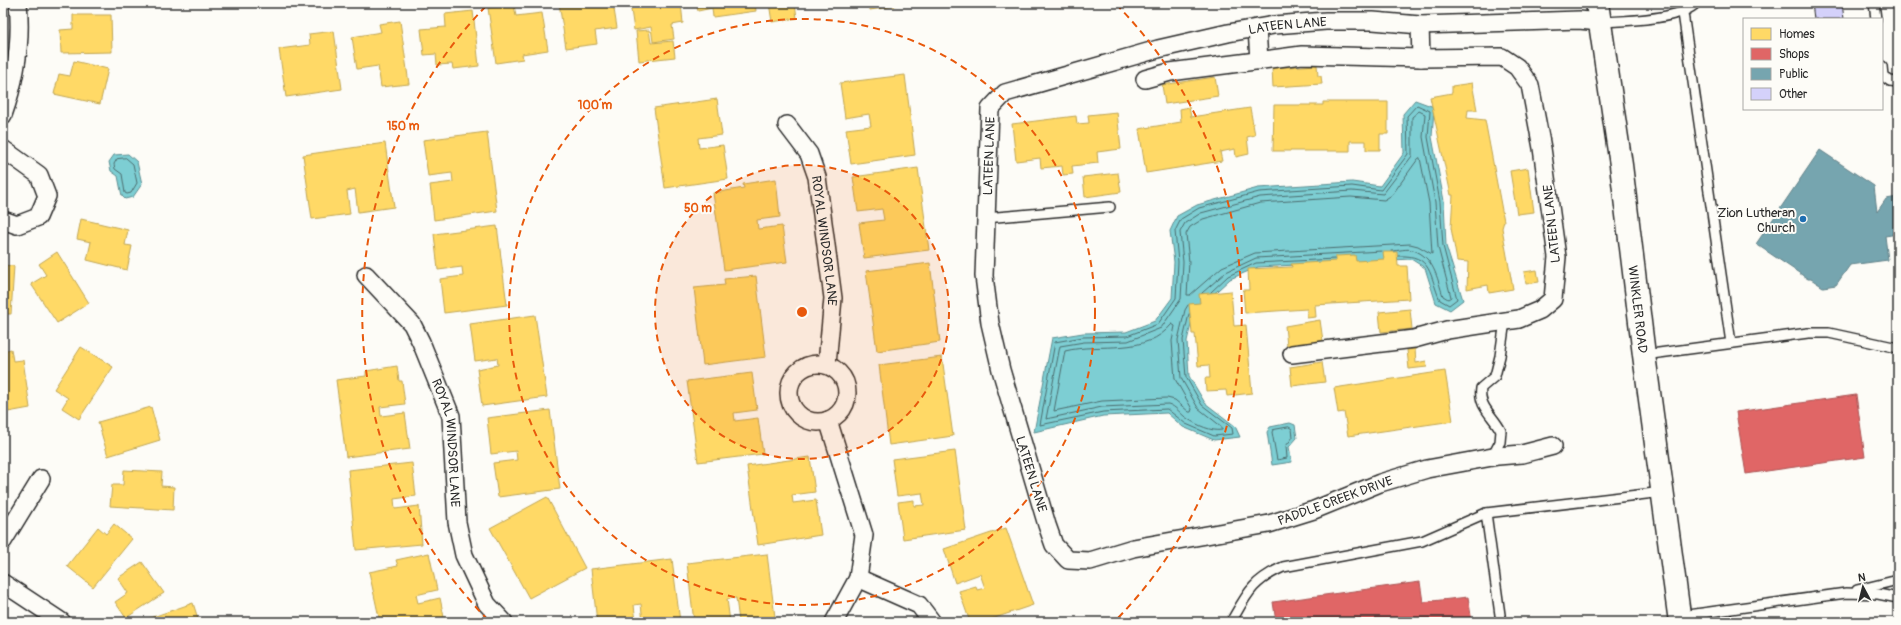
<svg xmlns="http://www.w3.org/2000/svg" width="1901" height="625" font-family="Pangolin,sans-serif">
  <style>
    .water { fill: #7dced3; stroke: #5c8d90 }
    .homes { fill: #ffd966; stroke: #bfa554 }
    .shops { fill: #e06666; stroke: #aa5454 }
    .public { fill: #76a5af; stroke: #608087 }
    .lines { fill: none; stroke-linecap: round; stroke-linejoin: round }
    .shore { stroke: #4c6c6e; stroke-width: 1 }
    .building { fill: #d4d1fa; stroke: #2b2b2b }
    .lane-casing { stroke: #2b2b2b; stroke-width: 12 }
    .street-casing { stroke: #2b2b2b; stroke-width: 20 }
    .secondary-casing { stroke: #2b2b2b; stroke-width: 25 }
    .lane { stroke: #fdfcf7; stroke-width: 9 }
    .street { stroke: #fdfcf7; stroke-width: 17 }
    .secondary { stroke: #fdfcf7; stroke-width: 22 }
    .ring { fill: none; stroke: #e8590c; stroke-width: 2; stroke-dasharray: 7 5 }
    .poi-dot { fill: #1f6fb2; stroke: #fdfcf7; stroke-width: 1.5 }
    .labels { text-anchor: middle; stroke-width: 4; stroke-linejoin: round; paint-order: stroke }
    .street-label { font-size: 13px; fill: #2b2b2b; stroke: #fdfcf7 }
    .poi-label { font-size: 13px; fill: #2b2b2b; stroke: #fdfcf7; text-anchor: end }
    .centre { fill: #e8590c; stroke: #fdfcf7; stroke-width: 2 }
    .ring-label { font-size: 12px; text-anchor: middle; font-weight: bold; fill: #e8590c; stroke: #fdfcf7; stroke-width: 4; stroke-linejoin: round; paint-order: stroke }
  </style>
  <rect width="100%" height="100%" fill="#fdfcf7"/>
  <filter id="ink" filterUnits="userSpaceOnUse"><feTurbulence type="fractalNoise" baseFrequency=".025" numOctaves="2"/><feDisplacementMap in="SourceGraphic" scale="8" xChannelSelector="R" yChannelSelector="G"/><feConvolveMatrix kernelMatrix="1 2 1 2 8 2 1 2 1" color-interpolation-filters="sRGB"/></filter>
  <g filter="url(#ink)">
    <g class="water">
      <path d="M 1415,100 L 1434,107 L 1432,137 L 1444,201 L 1446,246 L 1463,300 L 1450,310 L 1436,303 L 1425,268 L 1411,259 L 1258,267 L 1230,279 L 1194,312 L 1187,341 L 1189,376 L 1205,403 L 1235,426 L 1240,437 L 1214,440 L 1183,427 L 1167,413 L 1103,416 L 1034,432 L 1052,338 L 1083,333 L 1126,332 L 1155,321 L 1172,298 L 1174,262 L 1170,231 L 1177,216 L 1197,205 L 1258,188 L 1352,182 L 1380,186 L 1404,153 L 1403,114 Z"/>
      <path d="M 128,154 L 137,162 L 142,184 L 133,197 L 125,199 L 122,196 L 118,176 L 111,171 L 109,162 L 114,155 Z"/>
      <path d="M 1290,423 L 1295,425 L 1297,438 L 1289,447 L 1292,462 L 1272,465 L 1267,432 L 1270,427 Z"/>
    </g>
    <g class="homes">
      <path d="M 559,3 L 582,3 L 583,5 L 613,3 L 617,28 L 595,31 L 597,44 L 566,48 Z"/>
      <path d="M 630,3 L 681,3 L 683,23 L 672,25 L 674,39 L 653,42 L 651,27 L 634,30 Z"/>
      <path d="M 696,3 L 755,3 L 756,11 L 713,17 L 712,8 L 698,11 Z"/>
      <path d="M 769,3 L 795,3 L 797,18 L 772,22 Z"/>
      <path d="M 851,3 L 894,3 L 895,6 L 870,10 L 869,5 L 852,7 Z"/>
      <path d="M 514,5 L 516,16 L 542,13 L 548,50 L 522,54 L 523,59 L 496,63 L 488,8 Z"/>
      <path d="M 473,11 L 479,66 L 453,69 L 452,64 L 437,65 L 436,54 L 424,55 L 421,29 L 446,27 L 445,14 Z"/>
      <path d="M 73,15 L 111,15 L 112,52 L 61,53 L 60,30 L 73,29 Z"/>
      <path d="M 400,21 L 409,84 L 381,87 L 378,66 L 357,69 L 352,37 L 381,32 L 379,24 Z"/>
      <path d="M 649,30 L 651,43 L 673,41 L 675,57 L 639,61 L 636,31 Z"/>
      <path d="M 334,31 L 342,89 L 286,97 L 279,49 L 310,45 L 309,34 Z"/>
      <path d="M 74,61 L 108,69 L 100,104 L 54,94 L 59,74 L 70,76 Z"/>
      <path d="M 1317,65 L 1318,76 L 1321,76 L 1322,84 L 1273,87 L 1272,68 Z"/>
      <path d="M 905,75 L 915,155 L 851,164 L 846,129 L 871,126 L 869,114 L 845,118 L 840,83 Z"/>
      <path d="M 1215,77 L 1218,96 L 1165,104 L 1162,85 Z"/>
      <path d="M 1472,83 L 1477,110 L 1468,110 L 1467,118 L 1485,120 L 1504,221 L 1502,228 L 1513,289 L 1489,293 L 1488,285 L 1467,289 L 1468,262 L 1457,261 L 1451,228 L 1453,195 L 1451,195 L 1430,97 L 1452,93 L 1452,86 Z"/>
      <path d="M 717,99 L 722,135 L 698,138 L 699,148 L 723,145 L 728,179 L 665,188 L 654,108 Z"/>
      <path d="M 1323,102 L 1388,102 L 1388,134 L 1380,134 L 1380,150 L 1366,150 L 1366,141 L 1350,141 L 1350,151 L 1273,151 L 1274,105 L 1323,105 Z"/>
      <path d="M 1189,107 L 1191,117 L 1250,108 L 1255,135 L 1247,137 L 1249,154 L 1236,157 L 1235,149 L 1220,152 L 1222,161 L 1146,173 L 1139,129 L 1181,122 L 1180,109 Z"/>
      <path d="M 1117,112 L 1121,149 L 1097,152 L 1098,163 L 1072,166 L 1073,174 L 1063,175 L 1062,166 L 1041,168 L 1040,158 L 1016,161 L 1012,124 L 1076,116 L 1077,124 L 1089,123 L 1088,115 Z"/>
      <path d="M 487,132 L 497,211 L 434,220 L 430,185 L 453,182 L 452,173 L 428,176 L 423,140 Z"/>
      <path d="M 385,143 L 394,207 L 358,212 L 355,189 L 347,191 L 350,214 L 312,219 L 303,155 Z"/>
      <path d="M 918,168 L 929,250 L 864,258 L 859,223 L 884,220 L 882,209 L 858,212 L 853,177 Z"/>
      <path d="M 1528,168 L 1534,212 L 1517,214 L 1510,171 Z"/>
      <path d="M 1118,173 L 1121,192 L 1085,197 L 1083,177 Z"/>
      <path d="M 776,179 L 780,217 L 757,220 L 758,229 L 782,226 L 787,262 L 724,270 L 713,193 L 744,188 L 743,184 Z"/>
      <path d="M 81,219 L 128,230 L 125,245 L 132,246 L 127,270 L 87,260 L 91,242 L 77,239 Z"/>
      <path d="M 497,226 L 507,305 L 444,313 L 440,279 L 463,276 L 462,267 L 438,270 L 434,234 Z"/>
      <path d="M 57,252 L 89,303 L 57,323 L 31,284 L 46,275 L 39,264 Z"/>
      <path d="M 1383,252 L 1397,252 L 1398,266 L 1407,266 L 1409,299 L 1315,305 L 1316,317 L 1307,318 L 1307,309 L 1245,313 L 1243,290 L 1249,290 L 1248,269 L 1292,267 L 1291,264 L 1336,261 L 1336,256 L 1355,255 L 1356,261 L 1384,259 Z"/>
      <path d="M 930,263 L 940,342 L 877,351 L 866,271 Z"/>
      <path d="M 3,265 L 14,266 L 11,314 L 3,314 Z"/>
      <path d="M 1537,270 L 1539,282 L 1526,284 L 1524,272 Z"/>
      <path d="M 756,276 L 766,357 L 703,365 L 694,288 L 725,285 L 724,279 Z"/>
      <path d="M 1231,291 L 1234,326 L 1246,325 L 1252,393 L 1227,396 L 1226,390 L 1206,391 L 1205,378 L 1210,378 L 1209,365 L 1198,366 L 1195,334 L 1192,334 L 1189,304 L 1200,303 L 1199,294 Z"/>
      <path d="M 1410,309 L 1412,329 L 1381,332 L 1379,312 Z"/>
      <path d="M 535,315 L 547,397 L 482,406 L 477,369 L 498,365 L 497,358 L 475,361 L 470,324 Z"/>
      <path d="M 1320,320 L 1323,341 L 1287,346 L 1285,326 Z"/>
      <path d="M 81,347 L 113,367 L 79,419 L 62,408 L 68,398 L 54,389 Z"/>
      <path d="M 11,349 L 13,361 L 23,360 L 30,408 L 8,412 L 7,402 L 3,402 L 3,351 Z"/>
      <path d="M 1415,349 L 1416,363 L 1426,361 L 1427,367 L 1409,369 L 1407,350 Z"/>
      <path d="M 942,357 L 953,436 L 889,445 L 879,365 Z"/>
      <path d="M 1322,362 L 1325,382 L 1292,386 L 1290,367 Z"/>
      <path d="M 397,366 L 399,381 L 402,381 L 405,404 L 380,407 L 381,416 L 405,413 L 410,449 L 346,457 L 336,380 L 366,376 L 366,371 Z"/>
      <path d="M 1445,371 L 1453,421 L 1348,436 L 1344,412 L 1338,413 L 1334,388 Z"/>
      <path d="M 752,373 L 757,410 L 734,413 L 735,421 L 758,418 L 763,454 L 698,462 L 687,381 Z"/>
      <path d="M 151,407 L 160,440 L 108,456 L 98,422 Z"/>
      <path d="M 550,410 L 560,489 L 498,497 L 493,463 L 517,460 L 516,451 L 491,454 L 487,418 Z"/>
      <path d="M 955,451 L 966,530 L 903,539 L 898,502 L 914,500 L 914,506 L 924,505 L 922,493 L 897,496 L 892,459 Z"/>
      <path d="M 810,457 L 815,492 L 792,495 L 793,503 L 816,500 L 821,535 L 758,545 L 747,466 Z"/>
      <path d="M 412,463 L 416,496 L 394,499 L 395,509 L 419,506 L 422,544 L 356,550 L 348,470 Z"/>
      <path d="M 124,470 L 162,472 L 161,486 L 174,487 L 173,510 L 110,506 L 112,485 L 123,485 Z"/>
      <path d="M 547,497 L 585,568 L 529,598 L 490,528 Z"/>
      <path d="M 114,524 L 132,539 L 93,587 L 67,566 L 98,527 L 106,534 Z"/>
      <path d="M 1006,528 L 1033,605 L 983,622 L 970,622 L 959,591 L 976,586 L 977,590 L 985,588 L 980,574 L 955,583 L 944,549 Z"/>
      <path d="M 429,553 L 437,590 L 416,595 L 418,603 L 440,598 L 445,622 L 380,622 L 369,572 L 398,566 L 396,560 Z"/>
      <path d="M 767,554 L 775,617 L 739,621 L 736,598 L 727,599 L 730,622 L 694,622 L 687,563 Z"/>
      <path d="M 672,559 L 680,622 L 643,622 L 641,604 L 634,605 L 636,622 L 597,622 L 591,569 Z"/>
      <path d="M 142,562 L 164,593 L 126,618 L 115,602 L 128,593 L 118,578 Z"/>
      <path d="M 193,603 L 199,622 L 148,622 L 147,619 Z"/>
    </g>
    <g class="shops">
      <path d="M 1856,395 L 1865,457 L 1746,474 L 1736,412 Z"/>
      <path d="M 1420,582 L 1423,602 L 1468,597 L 1472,622 L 1276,622 L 1273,602 Z"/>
    </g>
    <path class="public" d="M 1820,150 L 1874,186 L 1877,212 L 1886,199 L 1898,197 L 1898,234 L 1885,236 L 1888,260 L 1850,265 L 1836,285 L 1823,287 L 1811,279 L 1808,279 L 1756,244 Z"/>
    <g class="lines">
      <g class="shore">
        <path d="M 126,158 L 133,164 L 137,183 L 131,193 L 127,194 L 125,193 L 122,174 L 115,169 L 114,164 L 117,159 Z"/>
        <path d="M 1420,158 L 1429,203 L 1432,254 L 1418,246 L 1410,244 L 1255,253 L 1222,267 L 1190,295 L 1187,295 L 1189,262 L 1186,234 L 1190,227 L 1203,219 L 1260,203 L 1351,197 L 1384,200 L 1392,195 L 1418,159 Z"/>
        <path d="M 1211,292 L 1228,276 L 1256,263 L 1335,259"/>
        <path d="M 1202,293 L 1226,272 L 1256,258 L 1382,251"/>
        <path d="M 1188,305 L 1185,310 L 1178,340 L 1181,378 L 1198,408 L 1222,427 L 1222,430 C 1212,432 1197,425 1188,419 C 1181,415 1176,406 1168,404 L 1102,407 L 1046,419 L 1060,346 L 1084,342 L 1128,341 L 1161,328 L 1181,299 L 1183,262 L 1180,232 L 1185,223 L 1201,213 L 1260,197 L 1352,191 L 1383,194 L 1412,156 L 1412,117 L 1419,111 L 1425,114 L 1423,137 L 1435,202 L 1438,247 L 1451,297 L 1448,299 L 1443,296 C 1437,278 1434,257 1413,250 C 1407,248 1398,251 1391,251"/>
        <path d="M 1189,314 L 1183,340 L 1186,377 L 1202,405 L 1232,428 L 1233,434 L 1214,436 L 1186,424 L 1167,409 L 1103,412 L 1040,425 L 1055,342 L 1083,337 L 1127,336 L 1158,324 L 1176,298 L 1178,262 L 1175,231 L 1181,219 L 1199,208 L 1259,192 L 1352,186 L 1381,190 L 1408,154 L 1407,116 L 1417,105 L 1430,111 L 1428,137 L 1440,202 L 1443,246 L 1457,299 L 1449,305 L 1440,300 C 1429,276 1433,254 1398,256"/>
        <path d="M 1172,324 L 1175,326 L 1172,341 L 1175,379 L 1192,409 L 1191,412 L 1189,412 L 1175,400 L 1167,398 L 1102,401 L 1054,411 L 1065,351 C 1101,342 1145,357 1172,324 Z"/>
        <path d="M 1289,427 L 1292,429 L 1293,437 L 1286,446 L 1287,458 L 1277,460 L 1272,432 L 1273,430 Z"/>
      </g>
    </g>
    <path class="building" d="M 1812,3 L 1842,3 L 1844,19 L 1814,19 Z"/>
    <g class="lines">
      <defs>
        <g id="lane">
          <path d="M 1874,3 L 1876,19"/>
          <path d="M 1683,13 L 1731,343"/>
          <path d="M 1600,22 C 1622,21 1682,20 1696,3"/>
          <path d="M 1882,66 L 1883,76 L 1890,81 L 1898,82"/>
          <path d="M 985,218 L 1110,207"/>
          <path d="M 1644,355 L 1808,333 L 1829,333 L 1898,348"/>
          <path d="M 1492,457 L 1500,442 L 1501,431 C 1493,415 1478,407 1481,388 L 1495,376 L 1500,356 L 1505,321"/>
          <path d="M 1857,590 L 1898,580"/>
          <path d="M 1681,616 L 1846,593 L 1878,594 L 1898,598"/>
          <path d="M 1231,622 C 1247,594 1252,581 1283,567 L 1422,541 L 1486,513"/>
          <path d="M 1501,622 L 1486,513 L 1663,492"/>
        </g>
        <g id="street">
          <path d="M 1257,28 L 1259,61"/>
          <path d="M 1145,79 L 1170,72 L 1302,55 L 1421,58"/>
          <path d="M 3,115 C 16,78 22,42 18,3"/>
          <path id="s1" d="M 787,125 L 809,154 L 817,177 L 833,298 L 827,364"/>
          <path d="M 3,149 L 39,175 L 47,196 L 38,217 L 17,225 L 3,220"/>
          <path id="s2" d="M 366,275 L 412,324 L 421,342 L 451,416 L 457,522 L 464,555 L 487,604 L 504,622"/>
          <path d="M 1292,354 L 1414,339 L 1447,330 L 1519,319 L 1540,310 L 1553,299 L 1557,257 L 1542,148 L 1530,85 L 1517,67 L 1502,57 L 1421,58 L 1420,25"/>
          <circle cx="818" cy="393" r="29"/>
          <path d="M 828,420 L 864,535 L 858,578 L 834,622"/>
          <path id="s3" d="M 1553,446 L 1522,454 L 1498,456 L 1427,469 L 1380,483 L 1314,510 L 1269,524 L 1133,548 L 1090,561 L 1068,560 L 1054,545 L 1047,525 L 1001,370 L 990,323 L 984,276 L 990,109 L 1005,93 L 1158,49 L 1228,33 L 1274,25 L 1326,21 L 1373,21 L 1420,25 L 1579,20 L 1599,22"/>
          <path d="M 3,541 L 41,479"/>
          <path d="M 858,578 L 919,605 L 932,622"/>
          <path d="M 3,583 L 62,622"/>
        </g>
        <g id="secondary">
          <path id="s4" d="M 1597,3 L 1621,165 L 1644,355 L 1680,622"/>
        </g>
      </defs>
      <use href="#lane" class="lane-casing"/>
      <use href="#street" class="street-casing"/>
      <use href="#secondary" class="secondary-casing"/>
      <use href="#lane" class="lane"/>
      <use href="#street" class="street"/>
      <use href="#secondary" class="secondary"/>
    </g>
  </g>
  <circle cx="802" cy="312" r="147" fill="#e8590c" fill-opacity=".12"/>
  <g class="ring">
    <circle cx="802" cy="312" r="147"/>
    <circle cx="802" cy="312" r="293"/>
    <path d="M488 620A440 440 0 0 1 488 4M1116 4A440 440 0 0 1 1116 620"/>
  </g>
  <circle class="poi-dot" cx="1803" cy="219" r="4"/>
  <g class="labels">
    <g class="street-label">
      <text dy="5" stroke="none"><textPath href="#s3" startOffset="1280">LATEEN LANE</textPath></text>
      <text dy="5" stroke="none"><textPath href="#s3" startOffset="920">LATEEN LANE</textPath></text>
      <text transform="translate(1551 224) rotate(-96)" y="5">LATEEN LANE</text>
      <text dy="5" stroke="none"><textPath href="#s1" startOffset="125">ROYAL WINDSOR LANE</textPath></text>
      <text dy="5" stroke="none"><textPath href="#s4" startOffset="309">WINKLER ROAD</textPath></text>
      <text dy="5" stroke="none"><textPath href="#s2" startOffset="193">ROYAL WINDSOR LANE</textPath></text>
      <text transform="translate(1032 474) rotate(73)" y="5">LATEEN LANE</text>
      <text transform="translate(1335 500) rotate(-20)" y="5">PADDLE CREEK DRIVE</text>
    </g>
    <g class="poi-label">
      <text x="1795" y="217">Zion Lutheran<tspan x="1795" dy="15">Church</tspan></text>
    </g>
  </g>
  <circle cx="802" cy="312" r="6" class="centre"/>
  <g class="ring-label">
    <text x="595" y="109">100 m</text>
    <text x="403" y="130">150 m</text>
    <text x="698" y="212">50 m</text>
  </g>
  <rect width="1901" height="625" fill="none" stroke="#fdfcf7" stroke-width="16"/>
  <rect x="8" y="8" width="1885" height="609" fill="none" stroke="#2b2b2b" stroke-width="1.5" filter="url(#ink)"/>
  <rect x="1743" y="18" width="140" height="92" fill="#fdfcf7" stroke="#a9a8a5"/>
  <rect x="1751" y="28" width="20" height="12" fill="#ffd966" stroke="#a9a8a5"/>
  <text x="1779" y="38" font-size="12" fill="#2b2b2b">Homes</text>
  <rect x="1751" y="48" width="20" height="12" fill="#e06666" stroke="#a9a8a5"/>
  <text x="1779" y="58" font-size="12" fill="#2b2b2b">Shops</text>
  <rect x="1751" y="68" width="20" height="12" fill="#76a5af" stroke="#a9a8a5"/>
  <text x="1779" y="78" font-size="12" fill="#2b2b2b">Public</text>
  <rect x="1751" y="88" width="20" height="12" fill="#d4d1fa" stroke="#a9a8a5"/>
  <text x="1779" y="98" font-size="12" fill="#2b2b2b">Other</text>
  <g transform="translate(1863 587) rotate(353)" stroke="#fdfcf7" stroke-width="3" paint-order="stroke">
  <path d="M0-3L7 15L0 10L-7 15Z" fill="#2b2b2b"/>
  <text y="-6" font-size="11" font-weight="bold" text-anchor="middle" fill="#2b2b2b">N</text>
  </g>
</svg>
